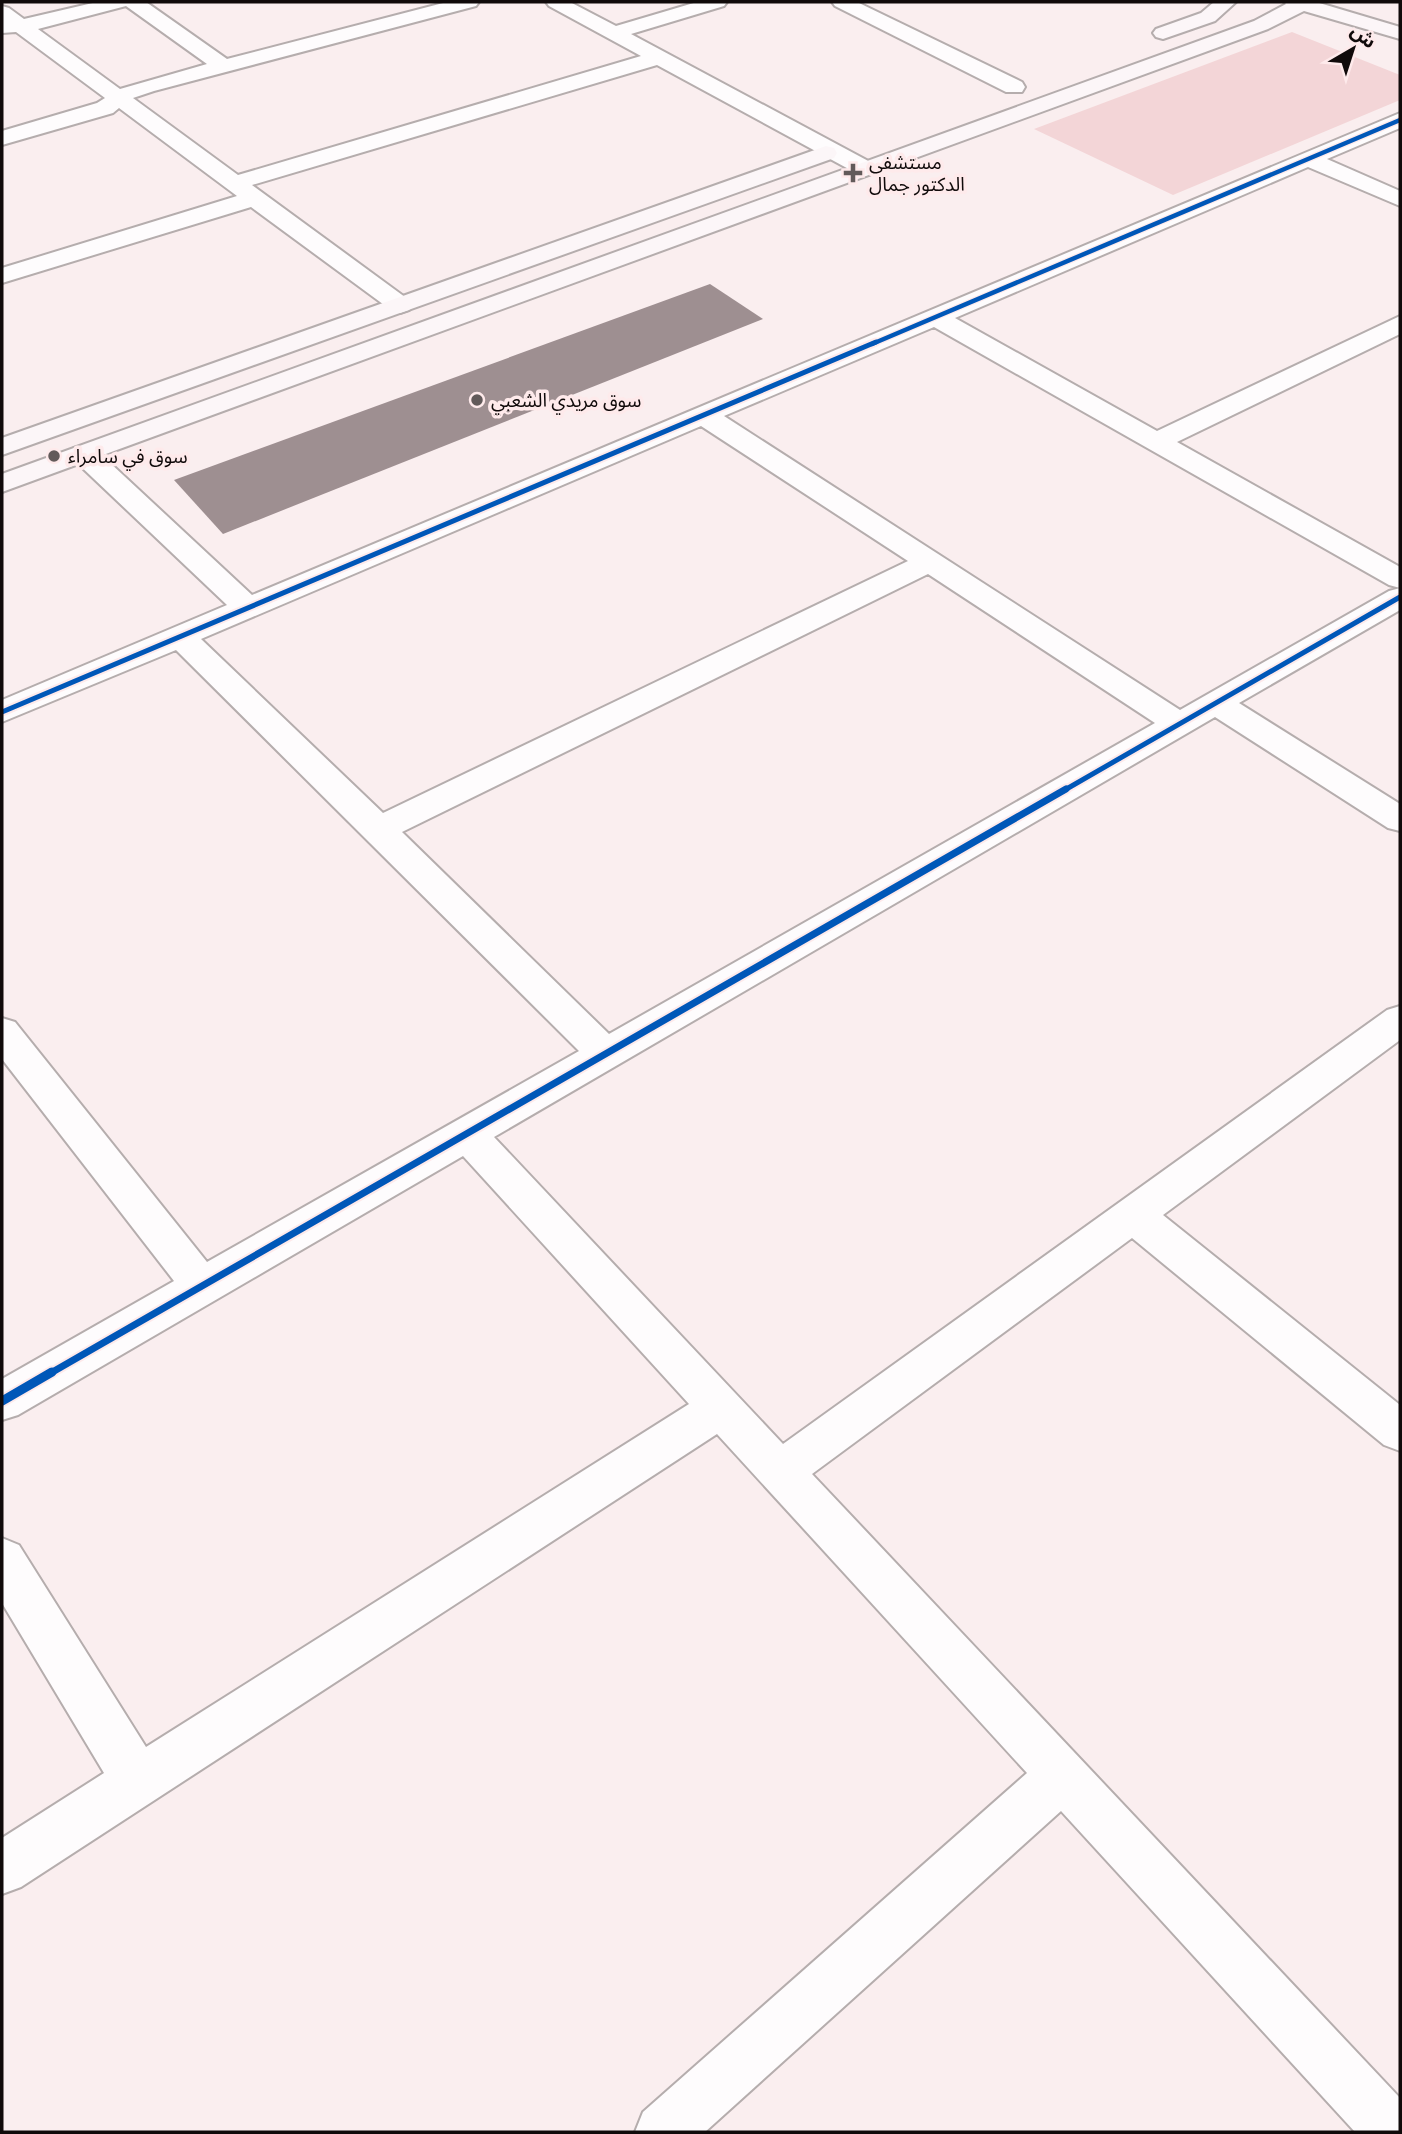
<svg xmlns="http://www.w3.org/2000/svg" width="1402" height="2134" font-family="'Roboto Condensed','Noto Sans Arabic',sans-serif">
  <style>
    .green { fill: #f3d5d7 }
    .building { fill: #9e8f91 }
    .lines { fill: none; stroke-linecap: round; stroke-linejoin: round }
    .minor-casing { stroke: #b5adad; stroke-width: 4 }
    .secondary-casing { stroke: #b5adad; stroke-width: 4 }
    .minor { fill: #fefcfd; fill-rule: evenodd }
    .secondary { fill: #fcf6f8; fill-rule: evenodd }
    .cycleway-far3-casing { stroke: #feeaeb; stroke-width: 7 }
    .cycleway-far2-casing { stroke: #feeaeb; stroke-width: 9 }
    .cycleway-far1-casing { stroke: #feeaeb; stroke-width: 11 }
    .cycleway-casing { stroke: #feeaeb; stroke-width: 13 }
    .cycleway-far3 { stroke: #0057b8; stroke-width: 4.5 }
    .cycleway-far2 { stroke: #0057b8; stroke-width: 5 }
    .cycleway-far1 { stroke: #0057b8; stroke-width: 7 }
    .cycleway { stroke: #0057b8; stroke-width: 9 }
    .poi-dot { fill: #625a5a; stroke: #feeaeb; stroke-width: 2.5 }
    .labels { text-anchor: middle; stroke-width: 7; stroke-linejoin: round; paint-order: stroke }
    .far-poi-label { font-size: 19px; fill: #100a0a; stroke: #feeaeb; text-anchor: start }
  </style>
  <rect width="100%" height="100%" fill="#faeeef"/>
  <path class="green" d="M 1292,32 L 1400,75 L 1400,100 L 1173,195 L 1034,129 Z"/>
  <path class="building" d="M 710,284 L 763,319 L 223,534 L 174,480 Z"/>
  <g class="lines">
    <defs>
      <g id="minor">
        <path d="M 97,2 L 146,2 L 227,59 L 447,2 L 479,2 L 476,6 L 154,91 L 133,98 L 238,175 L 641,56 L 549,6 L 546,2 L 570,2 L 616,26 L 697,2 L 727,2 L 724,6 L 631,34 L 872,163 L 875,168 L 872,173 L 856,173 L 657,65 L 252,185 L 409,300 L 413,305 L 409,310 L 400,313 L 391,310 L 251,207 L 2,283 L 2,268 L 237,196 L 119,108 L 113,113 L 2,145 L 2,131 L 97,103 L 105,98 L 16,32 L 2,33 L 2,6 L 9,8 L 24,19 ZM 126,6 L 207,64 L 120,89 L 38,29 Z"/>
        <path d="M 832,2 L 857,2 L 1022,82 L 1025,87 L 1022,92 L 1006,92 L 835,6 Z"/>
        <path d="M 1400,113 L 1400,128 L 1327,159 L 1400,191 L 1400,206 L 1308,167 L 955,318 L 1157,431 L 1400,316 L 1400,334 L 1177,442 L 1400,567 L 1400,610 L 1239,703 L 1400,804 L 1400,831 L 1388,828 L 1215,717 L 494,1137 L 783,1444 L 1387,1010 L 1400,1006 L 1400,1040 L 1163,1215 L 1400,1405 L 1400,1451 L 1384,1445 L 1132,1238 L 812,1474 L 1400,2098 L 1400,2132 L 1355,2132 L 1061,1811 L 705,2132 L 635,2132 L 643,2112 L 1027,1773 L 717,1434 L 21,1887 L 2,1894 L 2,1838 L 104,1773 L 2,1603 L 2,1538 L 19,1545 L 146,1747 L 689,1404 L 463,1156 L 18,1415 L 2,1420 L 2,1379 L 174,1281 L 2,1059 L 2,1018 L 15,1022 L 207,1262 L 579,1051 L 176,650 L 2,722 L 2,700 L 227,605 L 74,460 L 70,454 L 74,448 L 84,446 L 94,448 L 252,595 ZM 934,327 L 1389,585 L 1400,588 L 1389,591 L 1180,710 L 724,416 ZM 701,426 L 908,561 L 383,813 L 201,639 ZM 928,574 L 1155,723 L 609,1034 L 402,832 Z"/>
      </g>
      <g id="secondary">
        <path d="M 1214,2 L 1236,2 L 1215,21 L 1163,39 L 1156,37 L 1153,33 L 1156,29 L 1201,13 Z"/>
        <path d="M 1284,2 L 1316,2 L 1400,27 L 1400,39 L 1304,11 L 1268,29 L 2,492 L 2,474 L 1254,21 L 1286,4 Z"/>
        <path d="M 826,146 L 834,148 L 837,153 L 834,158 L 2,455 L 2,438 Z"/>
      </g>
    </defs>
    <use href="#minor" class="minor-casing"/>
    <use href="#secondary" class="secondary-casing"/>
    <use href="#minor" class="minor"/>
    <use href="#secondary" class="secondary"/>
    <defs>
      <path id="cycleway-far3" d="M 872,344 L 1400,120"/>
      <g id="cycleway-far2">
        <path d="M 2,712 L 876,342"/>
        <path d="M 1063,791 L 1400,597"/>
      </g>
      <path id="cycleway-far1" d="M 49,1374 L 1066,789"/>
      <path id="cycleway" d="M 2,1401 L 52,1372"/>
    </defs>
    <use href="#cycleway-far3" class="cycleway-far3-casing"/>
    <use href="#cycleway-far2" class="cycleway-far2-casing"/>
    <use href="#cycleway-far1" class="cycleway-far1-casing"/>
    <use href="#cycleway" class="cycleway-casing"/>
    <use href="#cycleway-far3" class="cycleway-far3"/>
    <use href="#cycleway-far2" class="cycleway-far2"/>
    <use href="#cycleway-far1" class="cycleway-far1"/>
    <use href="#cycleway" class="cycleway"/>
  </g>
  <g class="poi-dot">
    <path d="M849.5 162.5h7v7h7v7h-7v7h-7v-7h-7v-7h7z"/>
    <circle cx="477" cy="400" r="7"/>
    <circle cx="54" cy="456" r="7"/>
  </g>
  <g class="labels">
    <g class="far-poi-label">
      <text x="869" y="169">مستشفى<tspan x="869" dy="22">الدكتور جمال</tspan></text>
      <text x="491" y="407">سوق مريدي الشعبي</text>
      <text x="68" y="463">سوق في سامراء</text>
    </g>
  </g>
  <rect width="1402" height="2134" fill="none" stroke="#100a0a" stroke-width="7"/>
  <g transform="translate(1353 49) rotate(39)" stroke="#feeaeb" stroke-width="5" paint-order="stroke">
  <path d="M0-5L12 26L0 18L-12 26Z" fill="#100a0a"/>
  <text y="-10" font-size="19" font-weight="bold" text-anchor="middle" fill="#100a0a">ش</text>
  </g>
</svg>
